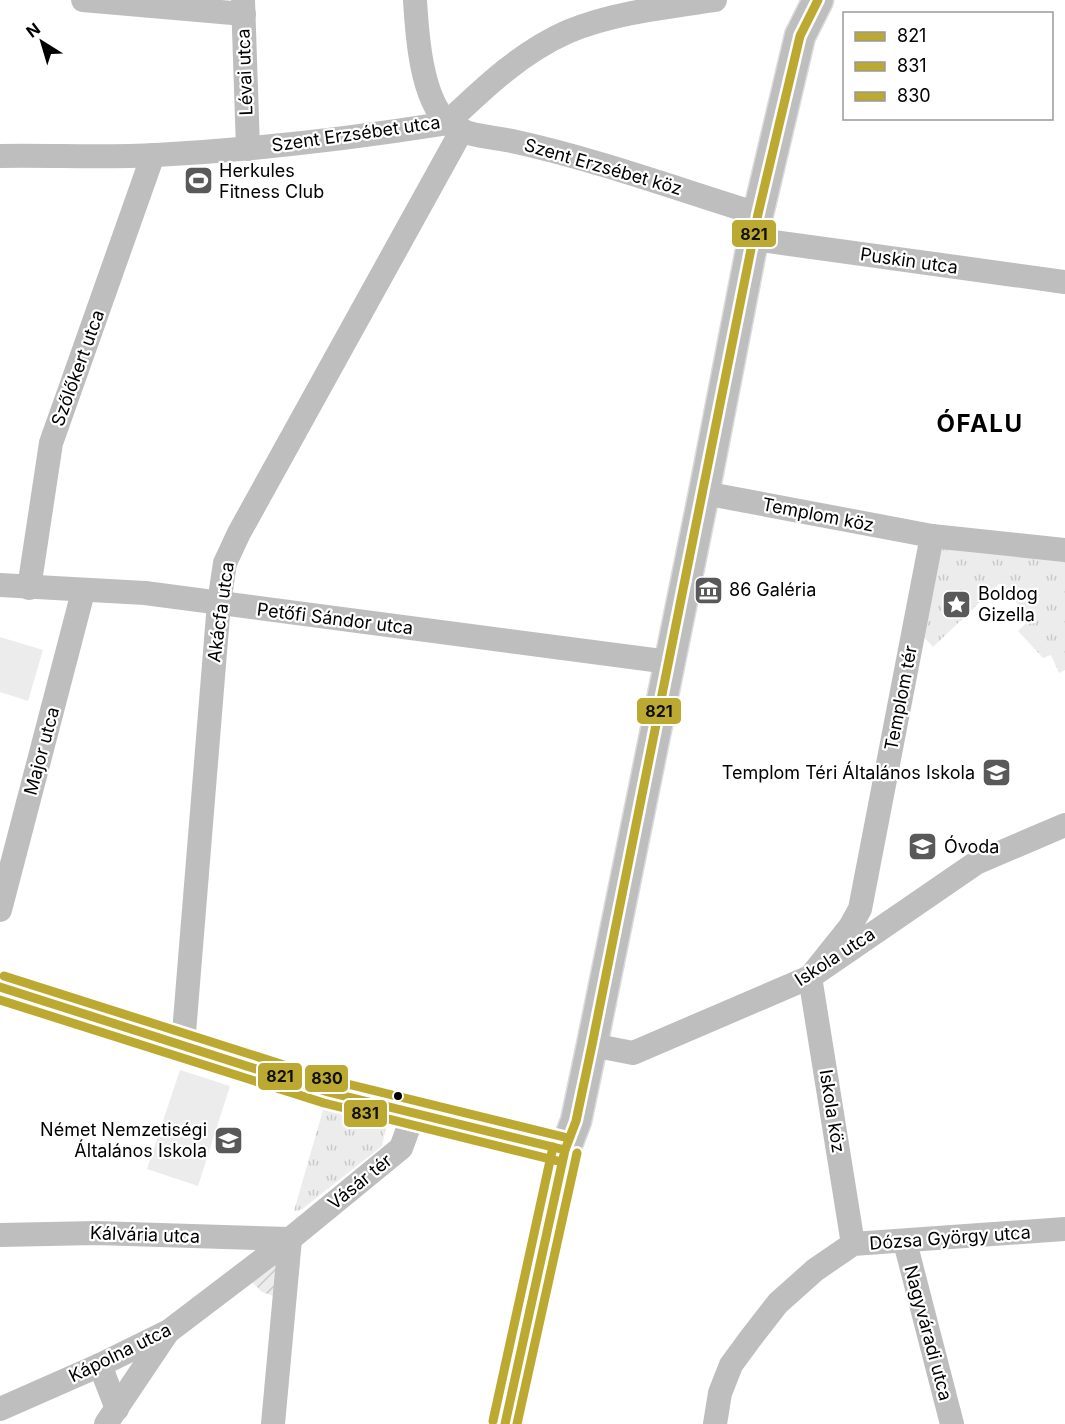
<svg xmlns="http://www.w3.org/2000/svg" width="1065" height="1424" font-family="Inter,sans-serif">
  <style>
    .grass { fill: url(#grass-tufts) }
    .garden { fill: url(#garden-furrows) }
    .pitch { fill: #ececec }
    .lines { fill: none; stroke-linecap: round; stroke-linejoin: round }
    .major-casing { stroke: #dbdbdb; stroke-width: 33 }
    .minor { stroke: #bebebe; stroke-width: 24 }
    .major { stroke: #bebebe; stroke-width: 30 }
    .bus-1-casing { stroke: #fff; stroke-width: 14 }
    .bus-2-casing { stroke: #fff; stroke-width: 14 }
    .bus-3-casing { stroke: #fff; stroke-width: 14 }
    .bus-1 { stroke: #bca932; stroke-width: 9 }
    .bus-2 { stroke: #bca932; stroke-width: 9 }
    .bus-3 { stroke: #bca932; stroke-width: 9 }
    .bus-dot { fill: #000; stroke: #fff; stroke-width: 2 }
    .labels { text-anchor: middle; stroke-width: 4.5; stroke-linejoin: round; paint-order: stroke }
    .street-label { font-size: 18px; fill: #000; stroke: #fff }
    .poi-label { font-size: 18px; fill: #000; stroke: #fff; text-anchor: start }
    .district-label { font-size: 24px; font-weight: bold; letter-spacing: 1.5px; fill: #000; stroke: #fff }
    .line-badge { stroke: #fff; stroke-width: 2 }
    .pale-badge-label { font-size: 16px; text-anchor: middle; font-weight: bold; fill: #111 }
  </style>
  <defs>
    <pattern id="grass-tufts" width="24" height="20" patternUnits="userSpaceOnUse" patternTransform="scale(1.5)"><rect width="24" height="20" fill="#ececec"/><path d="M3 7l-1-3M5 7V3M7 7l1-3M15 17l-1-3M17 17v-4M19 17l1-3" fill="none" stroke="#c9c9c9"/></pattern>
    <pattern id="garden-furrows" width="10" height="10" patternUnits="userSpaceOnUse" patternTransform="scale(1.5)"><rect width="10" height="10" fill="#ececec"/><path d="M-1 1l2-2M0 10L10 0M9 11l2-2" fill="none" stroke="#c9c9c9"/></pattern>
  </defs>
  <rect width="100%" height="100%" fill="#fff"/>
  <g class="grass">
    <path d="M 938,546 L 1065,559 L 1065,670 L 1059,673 L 1051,655 L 1043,658 L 1018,631 L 1031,618 L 999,584 L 933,647 L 922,635 Z"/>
    <path d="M 325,1103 L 387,1122 L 382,1146 L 301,1210 L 294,1211 Z"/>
  </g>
  <path class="garden" d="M 284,1247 L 282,1299 L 262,1292 L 246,1276 Z"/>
  <g class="pitch">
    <path d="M 0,637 L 43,650 L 28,701 L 0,692 Z"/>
    <path d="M 180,1070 L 230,1086 L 198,1186 L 147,1169 Z"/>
  </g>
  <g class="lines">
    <defs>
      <path id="major" d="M 505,1424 L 565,1150 L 576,1121 L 592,1045 L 704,493 L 758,214 L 800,36 L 818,0"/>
    </defs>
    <use href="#major" class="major-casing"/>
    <g class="minor">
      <path d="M 83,0 L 244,14"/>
      <path d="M 243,0 L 248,149"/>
      <path d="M 415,0 C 417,34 421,97 447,122 C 461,136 494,137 512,141 C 595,159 677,189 758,214"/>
      <path d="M 0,156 C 52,155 104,158 156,155 C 252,150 347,139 442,124 L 447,123 C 484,88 520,53 567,32 C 612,13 667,7 715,0"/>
      <path d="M 753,239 L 1065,282"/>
      <path d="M 704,493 L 932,536 L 1065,550"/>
      <path d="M 0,585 L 145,593 L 669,662"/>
      <path d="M 29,588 L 51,443 L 153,155"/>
      <path d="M 0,910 L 83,592"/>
      <path d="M 0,987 L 328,1092 L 565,1150"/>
      <path d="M 183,1045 L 219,603 L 225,563 L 239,533 L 462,130"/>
      <path d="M 592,1045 L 633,1053 L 810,977 L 976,863 L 1065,825"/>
      <path d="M 0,1235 L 96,1233 L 290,1239"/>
      <path d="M 905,1242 L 952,1424"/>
      <path d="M 853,1244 L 810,977 L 850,927 L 860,909 L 932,536"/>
      <path d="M 100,1365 L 117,1409"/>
      <path d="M 0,1409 L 100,1365 L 169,1331 L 290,1239 L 401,1148 L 414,1113"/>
      <path d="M 106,1424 L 167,1333"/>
      <path d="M 273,1424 L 290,1239"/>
      <path d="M 715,1424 L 720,1393 L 731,1365 L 750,1339 L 778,1303 L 815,1270 L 853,1244 L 1065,1229"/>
    </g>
    <use href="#major" class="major"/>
    <defs>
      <g id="bus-1">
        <path d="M 0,987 L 328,1092 L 565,1150"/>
        <path d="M 505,1424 L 565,1150 L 576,1121 L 592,1045 L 758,214 L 800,36 L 818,0"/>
      </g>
      <g id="bus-2">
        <path d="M 0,1000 L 324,1103 L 562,1162"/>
        <path d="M 517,1424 L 577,1153"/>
      </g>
      <g id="bus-3">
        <path d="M 4,976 L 331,1080 L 568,1138"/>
        <path d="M 493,1421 L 553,1147"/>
      </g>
    </defs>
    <use href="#bus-1" class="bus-1-casing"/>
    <use href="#bus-2" class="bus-2-casing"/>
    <use href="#bus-3" class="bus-3-casing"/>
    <use href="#bus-1" class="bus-1"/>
    <use href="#bus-2" class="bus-2"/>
    <use href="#bus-3" class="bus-3"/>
  </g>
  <defs>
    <symbol id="stadium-square" viewBox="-11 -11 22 22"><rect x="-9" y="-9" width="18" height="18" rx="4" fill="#595959" stroke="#fff"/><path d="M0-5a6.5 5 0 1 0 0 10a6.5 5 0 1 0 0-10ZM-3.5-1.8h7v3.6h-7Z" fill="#fff"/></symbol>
    <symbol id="museum-square" viewBox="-11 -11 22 22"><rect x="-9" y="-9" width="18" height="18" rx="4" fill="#595959" stroke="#fff"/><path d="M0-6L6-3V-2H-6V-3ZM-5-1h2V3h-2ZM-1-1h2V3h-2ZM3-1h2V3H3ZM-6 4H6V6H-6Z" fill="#fff"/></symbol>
    <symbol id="sight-square" viewBox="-11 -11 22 22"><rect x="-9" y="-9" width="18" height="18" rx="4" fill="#595959" stroke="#fff"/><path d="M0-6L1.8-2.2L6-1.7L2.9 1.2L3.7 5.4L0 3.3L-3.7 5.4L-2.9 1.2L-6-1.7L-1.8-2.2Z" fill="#fff"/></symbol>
    <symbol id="school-square" viewBox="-11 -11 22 22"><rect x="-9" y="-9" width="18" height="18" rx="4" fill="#595959" stroke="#fff"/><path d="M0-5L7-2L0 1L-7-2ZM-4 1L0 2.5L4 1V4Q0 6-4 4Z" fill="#fff"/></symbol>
  </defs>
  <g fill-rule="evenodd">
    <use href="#stadium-square" x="182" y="164" width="33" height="33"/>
    <use href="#museum-square" x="692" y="574" width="33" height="33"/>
    <use href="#sight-square" x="940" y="588" width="33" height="33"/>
    <use href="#school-square" x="980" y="756" width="33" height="33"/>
    <use href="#school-square" x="906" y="830" width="33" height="33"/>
    <use href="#school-square" x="212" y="1124" width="33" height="33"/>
  </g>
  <circle class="bus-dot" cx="398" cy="1096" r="5"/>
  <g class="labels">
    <g class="street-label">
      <text transform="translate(245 72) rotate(-92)" y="6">Lévai utca</text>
      <text transform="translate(356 134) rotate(-8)" y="6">Szent Erzsébet utca</text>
      <text transform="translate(603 167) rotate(16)" y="6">Szent Erzsébet köz</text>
      <text transform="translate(909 261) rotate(8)" y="6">Puskin utca</text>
      <text transform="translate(78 368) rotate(-70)" y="6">Szőlőkert utca</text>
      <text transform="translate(818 515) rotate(11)" y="6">Templom köz</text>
      <text transform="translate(221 612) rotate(-82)" y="6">Akácfa utca</text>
      <text transform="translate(335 619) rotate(7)" y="6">Petőfi Sándor utca</text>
      <text transform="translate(901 698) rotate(-79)" y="6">Templom tér</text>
      <text transform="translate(42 751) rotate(-75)" y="6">Major utca</text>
      <text transform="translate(835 957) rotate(-33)" y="6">Iskola utca</text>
      <text transform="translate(832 1111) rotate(81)" y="6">Iskola köz</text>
      <text transform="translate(360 1182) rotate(-39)" y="6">Vásár tér</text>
      <text transform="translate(145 1235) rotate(2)" y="6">Kálvária utca</text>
      <text transform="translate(950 1238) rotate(-4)" y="6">Dózsa György utca</text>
      <text transform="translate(928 1333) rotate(75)" y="6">Nagyváradi utca</text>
      <text transform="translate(120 1353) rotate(-26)" y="6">Kápolna utca</text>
    </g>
    <g class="poi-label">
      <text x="219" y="177">Herkules<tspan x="219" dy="21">Fitness Club</tspan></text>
      <text x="729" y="596">86 Galéria</text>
      <text x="978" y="600">Boldog<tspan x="978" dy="21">Gizella</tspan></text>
      <text x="975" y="779" text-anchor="end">Templom Téri Általános Iskola</text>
      <text x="944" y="853">Óvoda</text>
      <text x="207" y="1136" text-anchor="end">Német Nemzetiségi<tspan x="207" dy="21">Általános Iskola</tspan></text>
    </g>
    <g class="district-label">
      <text x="980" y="432">ÓFALU</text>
    </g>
  </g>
  <g class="line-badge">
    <rect x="731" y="219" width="46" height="29" rx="6" fill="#bca932"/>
    <rect x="636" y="697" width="46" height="28" rx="6" fill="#bca932"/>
    <rect x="257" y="1062" width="46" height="29" rx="6" fill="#bca932"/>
    <rect x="304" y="1064" width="45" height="29" rx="6" fill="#bca932"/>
    <rect x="343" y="1099" width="45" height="29" rx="6" fill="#bca932"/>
  </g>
  <g class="pale-badge-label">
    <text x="754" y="240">821</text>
    <text x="659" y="717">821</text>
    <text x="280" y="1082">821</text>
    <text x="327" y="1084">830</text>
    <text x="365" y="1119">831</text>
  </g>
  <rect x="843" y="12" width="210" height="108" fill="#ffffff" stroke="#999999" stroke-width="1.5"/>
  <rect x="855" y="32" width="30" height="9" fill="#bca932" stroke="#999999" stroke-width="1.5"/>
  <text x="897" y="42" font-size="18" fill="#000000">821</text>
  <rect x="855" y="62" width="30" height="9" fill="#bca932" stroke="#999999" stroke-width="1.5"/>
  <text x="897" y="72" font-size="18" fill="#000000">831</text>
  <rect x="855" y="92" width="30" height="9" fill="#bca932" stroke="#999999" stroke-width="1.5"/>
  <text x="897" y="102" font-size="18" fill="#000000">830</text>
  <g transform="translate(42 42) rotate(323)" stroke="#ffffff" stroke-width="4.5" paint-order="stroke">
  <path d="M0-4.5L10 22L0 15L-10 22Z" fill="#000000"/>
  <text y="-9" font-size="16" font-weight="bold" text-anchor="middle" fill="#000000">N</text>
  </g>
</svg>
